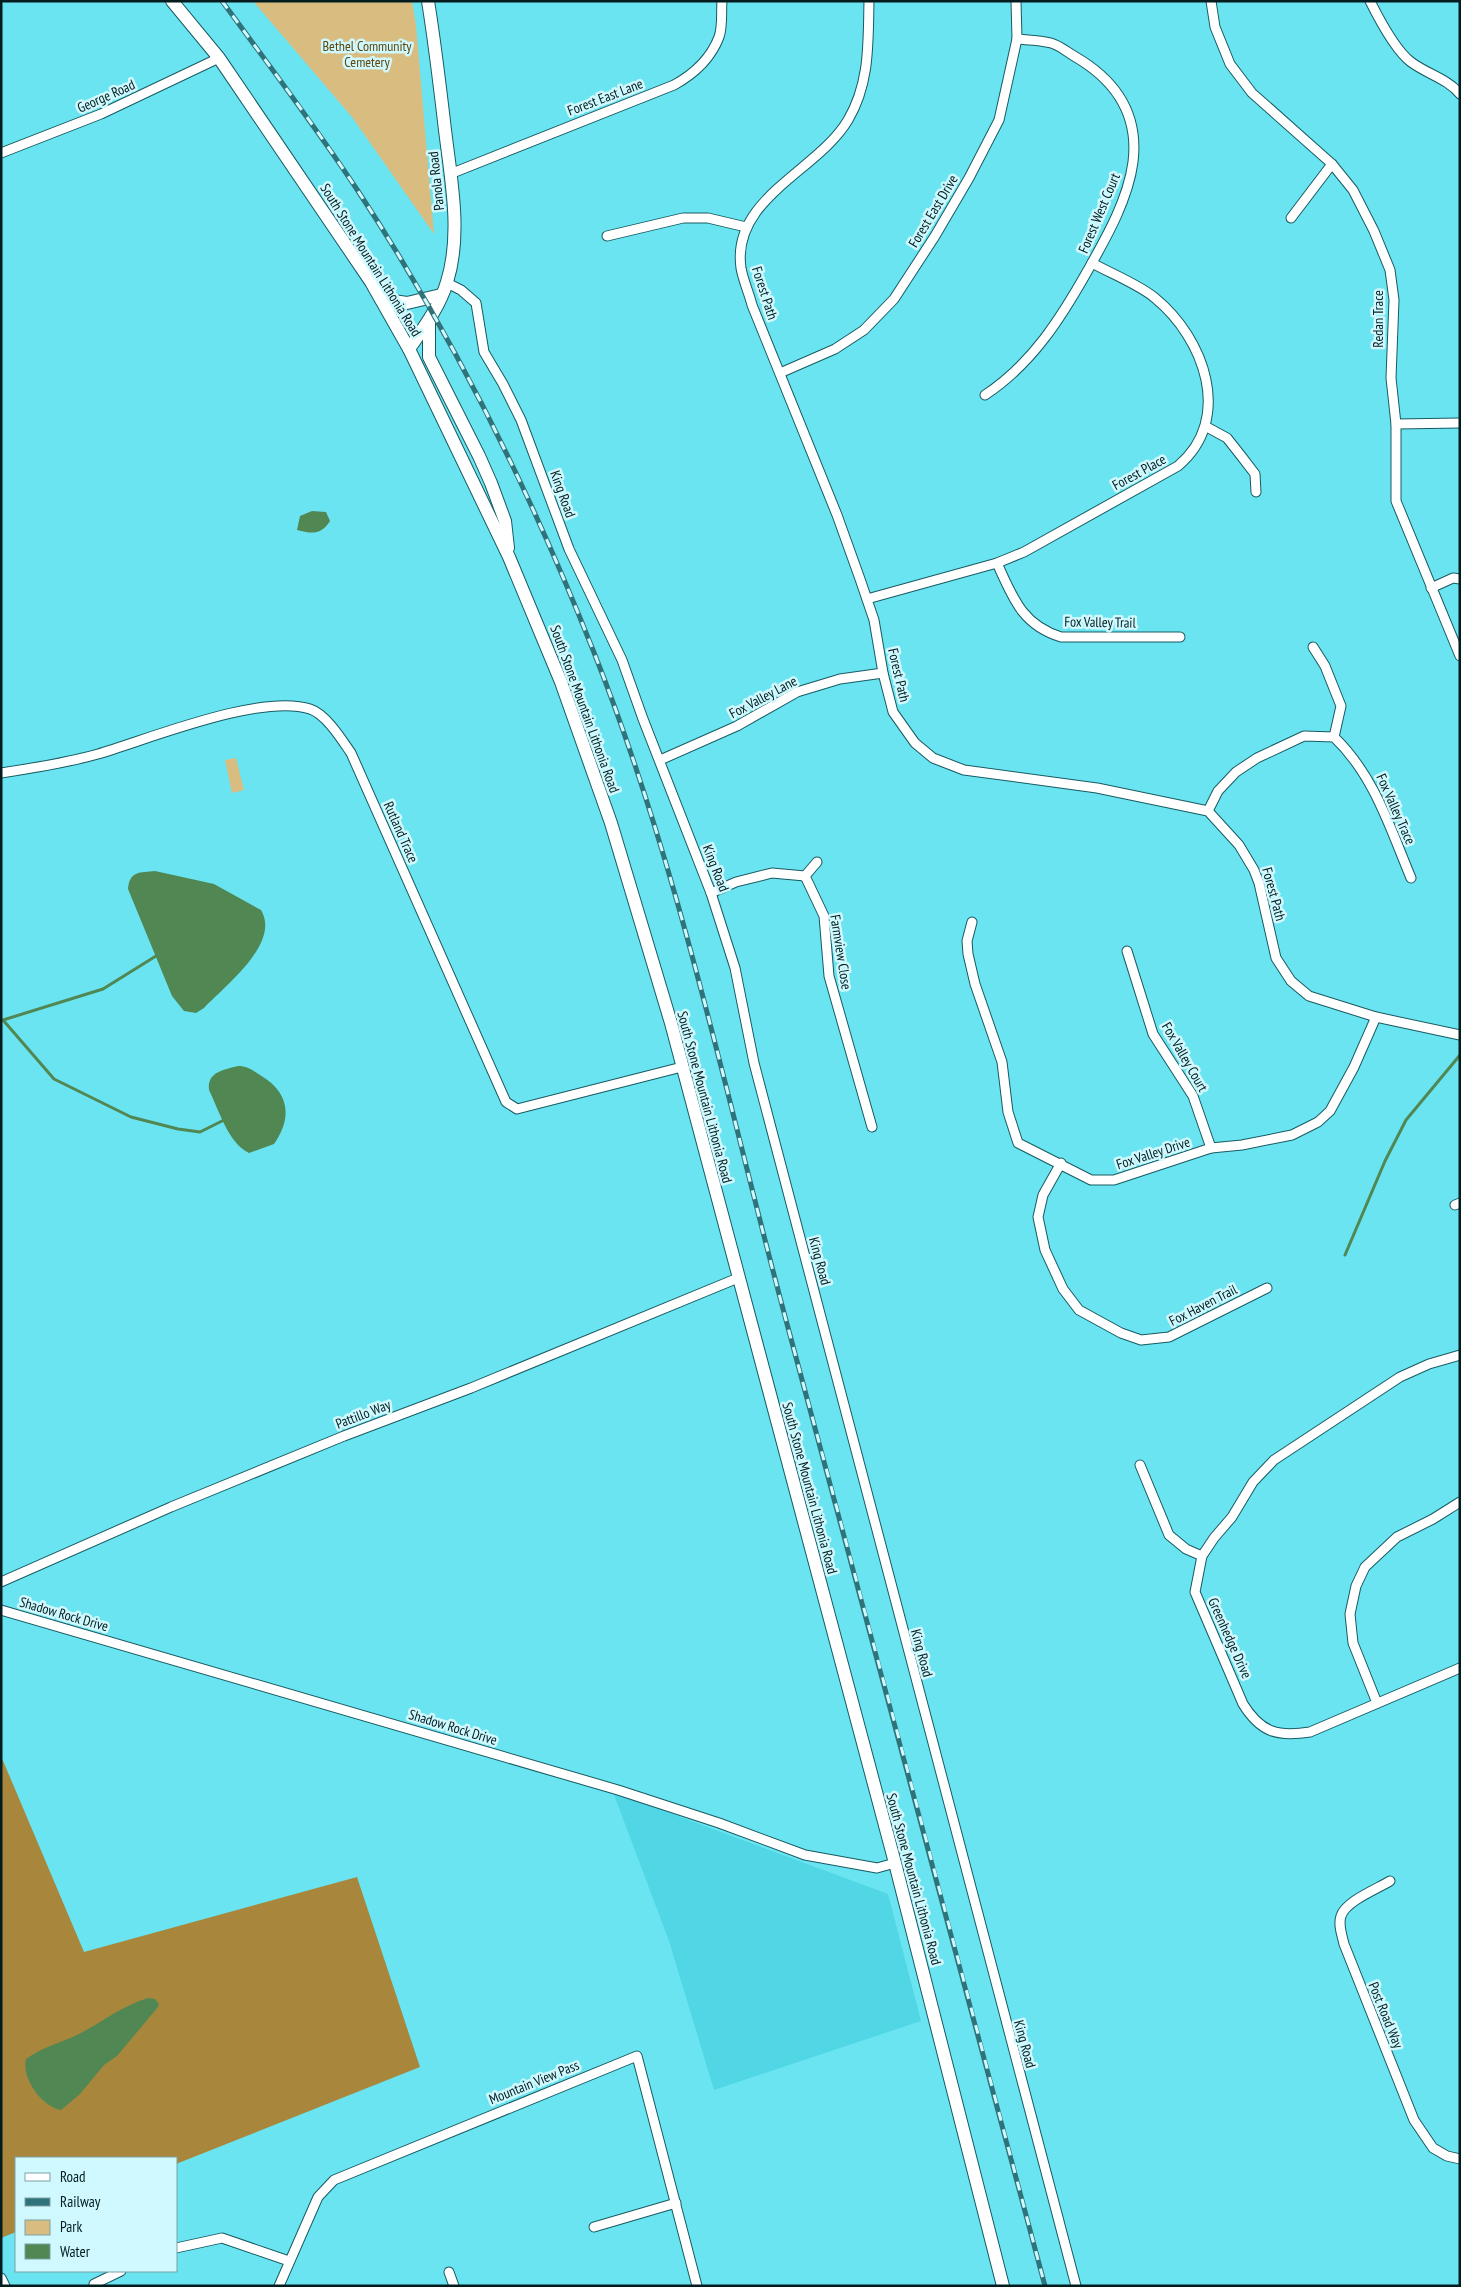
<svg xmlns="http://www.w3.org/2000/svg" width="1461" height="2287" font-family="'PT Sans Narrow',sans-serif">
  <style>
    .built { fill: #50d6e4 }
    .green { fill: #d9bc80 }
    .forest { fill: #a8873d }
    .water { fill: #508752 }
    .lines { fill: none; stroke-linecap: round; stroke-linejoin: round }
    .stream { stroke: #508752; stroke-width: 3 }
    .street-casing { stroke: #175b62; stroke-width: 11 }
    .secondary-casing { stroke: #175b62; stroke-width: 14 }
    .street { stroke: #fff; stroke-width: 9 }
    .secondary { stroke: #fff; stroke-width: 12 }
    .rail-casing { stroke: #2f7279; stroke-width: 5 }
    .rail { stroke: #cff9fe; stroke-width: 3; stroke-dasharray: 9; stroke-linecap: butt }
    .labels { text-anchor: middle; stroke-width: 5; stroke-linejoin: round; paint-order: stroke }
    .park-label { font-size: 14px; fill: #5e460c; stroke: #cff9fe }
    .street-label { font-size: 14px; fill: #021c1f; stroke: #cff9fe }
  </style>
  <rect width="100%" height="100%" fill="#6be4f1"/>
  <path class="built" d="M 613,1792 L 888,1894 L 921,2021 L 714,2090 L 669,1941 Z"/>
  <g class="green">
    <path d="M 253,1 L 412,1 L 416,25 L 434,234 L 352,117 Z"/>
    <path d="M 236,758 L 244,790 L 232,793 L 225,760 Z"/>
  </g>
  <path class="forest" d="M 1,1756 L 84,1952 L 357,1877 L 420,2067 L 176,2164 L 176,2158 L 16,2158 L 16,2232 L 1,2238 Z"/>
  <g class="water">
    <path d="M 312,511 L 326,512 L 330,521 C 321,535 312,534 297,530 L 300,516 Z"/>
    <path d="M 155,871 L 214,884 L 261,910 C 281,943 225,986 204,1008 L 196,1013 L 184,1011 L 172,996 L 128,889 C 130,870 140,873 155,871 Z"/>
    <path d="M 238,1066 C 247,1066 252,1070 260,1075 C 289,1092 293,1117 274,1144 L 249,1153 C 228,1143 219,1110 209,1090 C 207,1072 223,1070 238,1066 Z"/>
    <path d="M 148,1998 L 155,1999 L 159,2004 L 158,2007 L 117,2056 L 104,2065 L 80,2094 L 61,2110 C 42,2107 21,2078 26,2059 C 41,2048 59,2043 75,2036 C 100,2024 121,2006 148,1998 Z"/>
  </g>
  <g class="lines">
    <g class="stream">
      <path d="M 156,956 L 103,989 L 3,1020 L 54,1079 L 131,1117 L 178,1129 L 200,1132 L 224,1120"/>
      <path d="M 1345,1255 L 1385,1161 L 1406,1120 L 1460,1055"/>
    </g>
    <defs>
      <g id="street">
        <path d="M 869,1 C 868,43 870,83 848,120 C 818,171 731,198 741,268 C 743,280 749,293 752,305 L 837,515 L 860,579 L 874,620 L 883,673 L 893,712 L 915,743 L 933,758 L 964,770 L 1097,788 L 1208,811 L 1239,845 L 1254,870 L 1259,883 L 1276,958 L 1291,981 L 1309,996 L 1376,1017 L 1460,1035"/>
        <path d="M 1211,1 L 1215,27 L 1230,64 L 1252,93 L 1332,164 L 1353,190 L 1374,231 L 1390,270 L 1394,300 L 1391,378 L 1396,424 L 1396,501 L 1460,656"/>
        <path d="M 1370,1 C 1379,19 1395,50 1411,62 C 1427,74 1448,79 1460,94"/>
        <path d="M 1,153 L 101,114 L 219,58"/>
        <path d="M 450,174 L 674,85 C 694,74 711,58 719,37 C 723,26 721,12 722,1"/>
        <path d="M 1291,218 L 1332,164"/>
        <path d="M 607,236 L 683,218 L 708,218 L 746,227"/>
        <path d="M 447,283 L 461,290 L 476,303 L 484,352 L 503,384 L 521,420 L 569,549 L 622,660 L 643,719 L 711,893 L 735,968 L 754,1063 L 1076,2286"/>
        <path d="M 780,373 L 835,349 L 864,330 L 894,299 L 935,236 L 969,178 L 999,120 L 1017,39 L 1016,1"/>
        <path d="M 985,395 C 1032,364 1061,318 1088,270 C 1106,238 1128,200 1133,162 C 1139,113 1114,79 1074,56 C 1067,52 1059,45 1051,43 C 1040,40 1028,40 1017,39"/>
        <path d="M 1396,424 L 1460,423"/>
        <path d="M 1205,426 L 1227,438 L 1242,457 L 1255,474 L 1256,492"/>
        <path d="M 997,563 C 1013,598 1022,625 1061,637 L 1180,637"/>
        <path d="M 1431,588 L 1453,578 L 1460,579"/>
        <path d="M 867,599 L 997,563 L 1024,552 L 1178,466 C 1234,419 1204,338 1155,298 C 1140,285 1110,273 1092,263"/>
        <path d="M 1313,647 L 1325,666 L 1341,706 L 1334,737"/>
        <path d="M 660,760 L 737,726 L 797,692 L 840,679 L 883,673"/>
        <path d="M 1,773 C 34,768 66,763 98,754 C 149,739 261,693 310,709 C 326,714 342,740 351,753 L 506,1102 L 517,1109 L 682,1067"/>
        <path d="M 1208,811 L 1218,791 L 1236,772 L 1257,758 L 1304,736 L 1334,737 C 1374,775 1390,828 1411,878"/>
        <path d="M 805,876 L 824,916 L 829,976 L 872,1127"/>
        <path d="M 805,876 L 817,862"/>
        <path d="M 711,893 L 736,882 L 772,873 L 805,876"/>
        <path d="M 972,922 L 967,941 L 968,954 L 975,984 L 1002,1062 L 1008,1112 L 1018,1143 L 1091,1180 L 1114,1180 L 1211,1148 L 1242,1145 L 1292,1135 L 1318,1122 L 1330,1111 L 1354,1067 L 1376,1017"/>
        <path d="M 1127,951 L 1153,1034 L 1193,1096 L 1211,1148"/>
        <path d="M 1061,1163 L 1043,1195 L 1038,1217 L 1045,1250 L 1063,1289 L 1079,1310 L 1121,1333 L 1141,1340 L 1169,1337 L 1267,1288"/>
        <path d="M 1455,1205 L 1460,1203"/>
        <path d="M 1460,1355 L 1429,1364 L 1400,1377 L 1274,1460 L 1253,1482 L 1232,1517 L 1214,1538 L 1202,1556 L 1195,1592 L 1243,1704 C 1261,1733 1278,1737 1310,1732 L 1460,1668"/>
        <path d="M 1140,1465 L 1169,1535 L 1186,1549 L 1202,1556"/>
        <path d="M 1,1582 L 171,1507 L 344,1436 L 471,1388 L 738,1278"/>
        <path d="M 1,1610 L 618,1790 L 719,1823 L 805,1855 L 877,1868 L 895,1863"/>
        <path d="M 1377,1703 L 1353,1643 L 1350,1614 L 1356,1586 L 1365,1567 L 1397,1537 L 1433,1519 L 1460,1502"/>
        <path d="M 1390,1881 C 1377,1889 1346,1901 1341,1916 C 1338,1925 1342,1935 1344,1944 L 1414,2120 L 1433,2148 L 1447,2156 L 1460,2159"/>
        <path d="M 594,2227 L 676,2203"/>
        <path d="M 176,2248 L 222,2238 L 289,2261"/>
        <path d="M 449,2272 L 454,2286"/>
        <path d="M 1,2278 L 5,2286"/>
        <path d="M 94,2284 L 121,2271"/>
        <path d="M 279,2286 L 318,2197 L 334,2180 L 637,2056 L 697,2286"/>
      </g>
      <g id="secondary">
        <path d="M 172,1 L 219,58 L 371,282 L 409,349 L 509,557 L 561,682 L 611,823 L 671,1023 L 895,1863 L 1003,2286"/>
        <path d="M 377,287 L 393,301 L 407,303 L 441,295"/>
        <path d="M 429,320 L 429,357 L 479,456 L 491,483 L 505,521 L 508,548"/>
        <path d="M 409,349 C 423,329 440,306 447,282 C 462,234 451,180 445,130 C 440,87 435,44 428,1"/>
      </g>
    </defs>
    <use href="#street" class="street-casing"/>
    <use href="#secondary" class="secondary-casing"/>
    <use href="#street" class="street"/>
    <use href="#secondary" class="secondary"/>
    <defs>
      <path id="rail" d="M 222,1 C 268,64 315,126 358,191 C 452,334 530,491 593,650 C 681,871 728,1107 790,1335 C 876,1652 961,1969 1045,2286"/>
    </defs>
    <use href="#rail" class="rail-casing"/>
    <use href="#rail" class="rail"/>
  </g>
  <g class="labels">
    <g class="park-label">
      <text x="367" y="51">Bethel Community<tspan x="367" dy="16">Cemetery</tspan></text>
    </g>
    <g class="street-label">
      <text transform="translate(106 96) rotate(-24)" y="5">George Road</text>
      <text transform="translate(605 97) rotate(-21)" y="5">Forest East Lane</text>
      <text transform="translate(436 181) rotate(-96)" y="5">Panola Road</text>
      <text transform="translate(933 211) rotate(-59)" y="5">Forest East Drive</text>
      <text transform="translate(1099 213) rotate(-67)" y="5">Forest West Court</text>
      <text transform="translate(371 260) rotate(58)" y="5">South Stone Mountain Lithonia Road</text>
      <text transform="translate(765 293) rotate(72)" y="5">Forest Path</text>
      <text transform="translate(1378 319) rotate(-90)" y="5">Redan Trace</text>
      <text transform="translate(1139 472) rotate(-29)" y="5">Forest Place</text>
      <text transform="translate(563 494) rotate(70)" y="5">King Road</text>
      <text transform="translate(1100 622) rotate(1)" y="5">Fox Valley Trail</text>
      <text transform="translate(899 675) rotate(77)" y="5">Forest Path</text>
      <text transform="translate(763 697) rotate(-28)" y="5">Fox Valley Lane</text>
      <text transform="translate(585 709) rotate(70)" y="5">South Stone Mountain Lithonia Road</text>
      <text transform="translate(1396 809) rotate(66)" y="5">Fox Valley Trace</text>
      <text transform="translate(401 832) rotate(66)" y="5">Rutland Trace</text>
      <text transform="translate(716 868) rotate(69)" y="5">King Road</text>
      <text transform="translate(1274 894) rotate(75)" y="5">Forest Path</text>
      <text transform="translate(841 952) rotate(81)" y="5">Farmview Close</text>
      <text transform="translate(1185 1057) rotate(60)" y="5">Fox Valley Court</text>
      <text transform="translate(705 1097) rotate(75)" y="5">South Stone Mountain Lithonia Road</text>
      <text transform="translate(1153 1153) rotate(-18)" y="5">Fox Valley Drive</text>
      <text transform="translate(820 1261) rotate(75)" y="5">King Road</text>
      <text transform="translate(1203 1305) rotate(-27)" y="5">Fox Haven Trail</text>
      <text transform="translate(363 1414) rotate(-21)" y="5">Pattillo Way</text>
      <text transform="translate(810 1488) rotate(75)" y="5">South Stone Mountain Lithonia Road</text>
      <text transform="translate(64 1614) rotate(16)" y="5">Shadow Rock Drive</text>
      <text transform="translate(1230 1638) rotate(66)" y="5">Greenhedge Drive</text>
      <text transform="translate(922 1653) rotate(75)" y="5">King Road</text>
      <text transform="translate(453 1727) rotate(17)" y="5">Shadow Rock Drive</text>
      <text transform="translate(914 1879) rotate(75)" y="5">South Stone Mountain Lithonia Road</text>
      <text transform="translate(1386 2015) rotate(68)" y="5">Post Road Way</text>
      <text transform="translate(1025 2044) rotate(75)" y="5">King Road</text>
      <text transform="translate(534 2082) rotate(-22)" y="5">Mountain View Pass</text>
    </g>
  </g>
  <rect width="1461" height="2287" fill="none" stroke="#021c1f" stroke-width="5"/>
  <rect x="15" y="2157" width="162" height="115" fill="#cff9fe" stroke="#7da1a5"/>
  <rect x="25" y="2173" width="25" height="8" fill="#ffffff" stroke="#7da1a5"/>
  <text x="60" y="2182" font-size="15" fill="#021c1f">Road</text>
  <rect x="25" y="2198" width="25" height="8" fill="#2f7279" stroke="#7da1a5"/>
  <text x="60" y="2207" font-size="15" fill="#021c1f">Railway</text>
  <rect x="25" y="2220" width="25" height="15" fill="#d9bc80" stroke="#7da1a5"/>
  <text x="60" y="2232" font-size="15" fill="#021c1f">Park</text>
  <rect x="25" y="2244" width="25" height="15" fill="#508752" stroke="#7da1a5"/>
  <text x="60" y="2257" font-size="15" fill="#021c1f">Water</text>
</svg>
